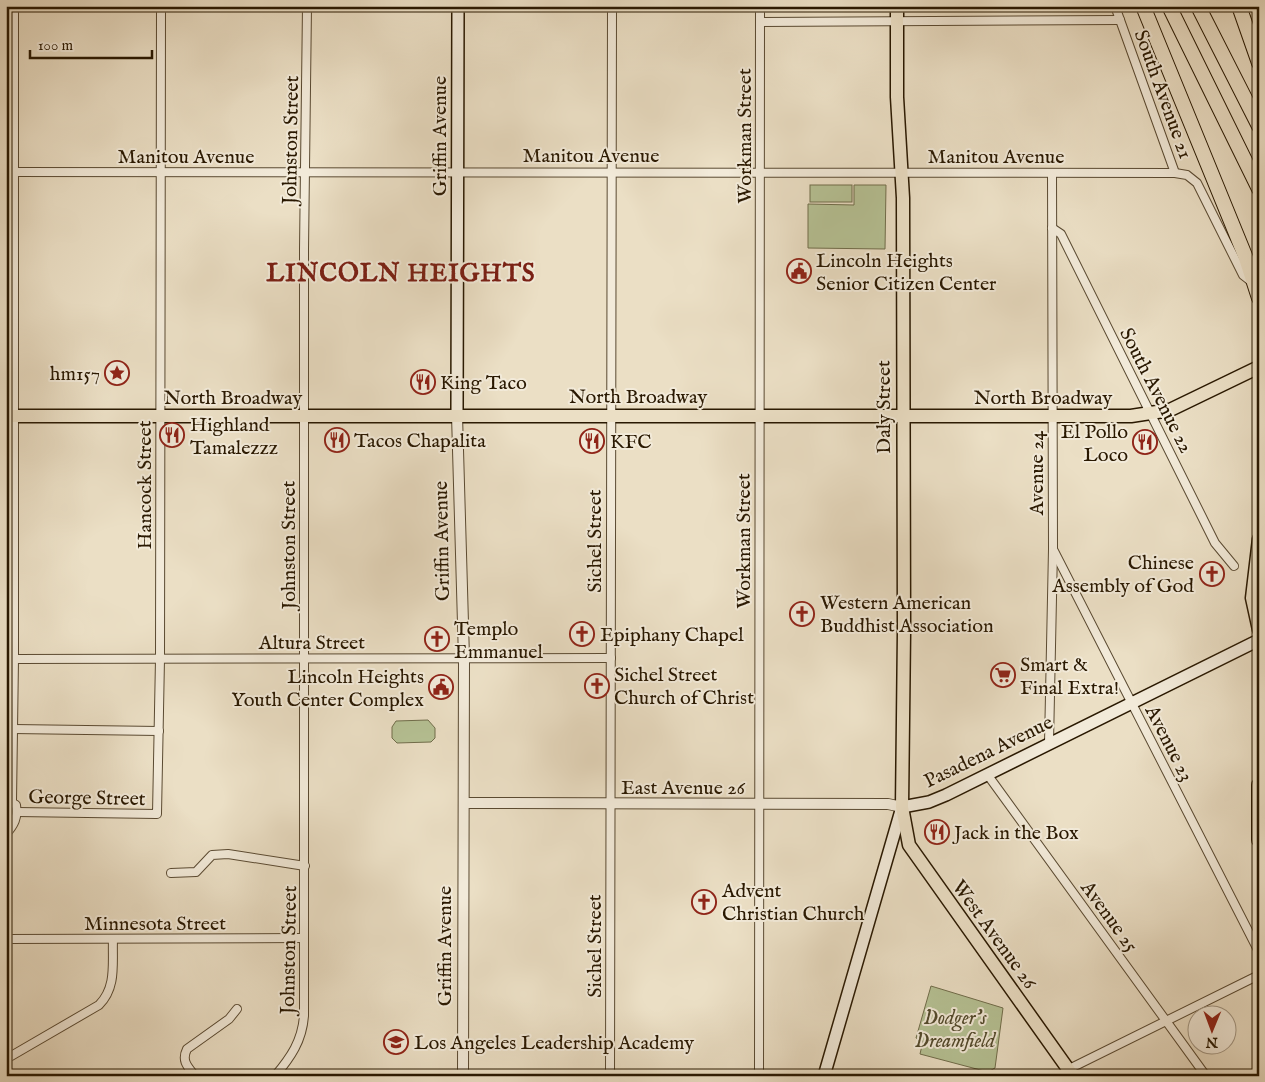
<svg xmlns="http://www.w3.org/2000/svg" width="1265" height="1082" font-family="'IM FELL English',serif">
  <style>
    .green { fill: #b6c295; stroke: #706d4b }
    .lines { fill: none; stroke-linecap: round; stroke-linejoin: round }
    .minor-casing { stroke: #5a4a32; stroke-width: 10 }
    .tertiary-casing { stroke: #5a4a32; stroke-width: 12 }
    .secondary-casing { stroke: #291801; stroke-width: 14 }
    .primary-casing { stroke: #291801; stroke-width: 15 }
    .motorway-casing { stroke: #291801; stroke-width: 16 }
    .minor { stroke: #f2ead9; stroke-width: 8 }
    .tertiary { stroke: #f2ead9; stroke-width: 10 }
    .secondary { stroke: #f2ead9; stroke-width: 11 }
    .primary { stroke: #ebdfc5; stroke-width: 12 }
    .motorway { stroke: #ebdfc5; stroke-width: 14 }
    .labels { text-anchor: middle; stroke-width: 4; stroke-linejoin: round; paint-order: stroke }
    .street-label { font-size: 20px; fill: #291801; stroke: #f2ead9 }
    .poi-label { font-size: 20px; fill: #291801; stroke: #f2ead9; text-anchor: start }
    .park-label { font-size: 20px; font-style: italic; fill: #534b2d; stroke: #f2ead9 }
    .district-label { font-size: 25px; font-weight: bold; letter-spacing: 1px; fill: #7a1f14; stroke: #f2ead9 }
  </style>
  <rect width="100%" height="100%" fill="#ebdfc5"/>
  <filter id="stains"><feTurbulence type="fractalNoise" baseFrequency=".004" numOctaves="4"/><feColorMatrix values="0 0 0 0 .2 0 0 0 0 .09 0 0 0 0 .02 0 0 0 .5 -.17"/></filter>
  <radialGradient id="worn" r=".72"><stop offset=".6" stop-color="#630" stop-opacity="0"/><stop offset="1" stop-color="#630" stop-opacity=".3"/></radialGradient>
  <g class="green">
    <rect x="810" y="185" width="42" height="17"/>
    <path d="M 854,185 L 886,185 L 885,249 L 808,248 L 808,204 L 854,205 Z"/>
    <path d="M 428,720 L 435,728 L 435,738 L 431,742 L 397,743 L 392,738 L 392,727 L 396,721 Z"/>
    <path d="M 931,986 L 1003,1008 L 995,1068 L 988,1072 L 920,1054 L 923,1041 L 916,1038 Z"/>
  </g>
  <g class="lines">
    <defs>
      <g id="minor">
        <path d="M 1115,6 L 1175,173"/>
        <path d="M 760,22 L 1120,20"/>
        <path d="M 6,172 L 1175,173 L 1187,175 L 1197,183 L 1243,275 L 1252,282"/>
        <path d="M 1052,228 L 1061,234 L 1215,543 L 1234,566"/>
        <path d="M 1054,551 L 1259,952"/>
        <path d="M 14,659 L 611,658"/>
        <path d="M 13,729 L 159,731"/>
        <path d="M 1049,743 L 1053,549 L 1052,173"/>
        <path d="M 987,774 L 1206,1076"/>
        <path d="M 6,799 L 16,805 C 18,818 14,825 6,834"/>
        <path d="M 12,801 L 14,659 L 14,6"/>
        <path d="M 17,812 L 157,814 L 160,659 L 161,6"/>
        <path d="M 171,873 L 196,872 L 212,855 L 228,854 L 305,866"/>
        <path d="M 6,939 L 304,938"/>
        <path d="M 6,1059 L 99,1005 C 117,987 112,963 113,939"/>
        <path d="M 1069,1069 L 1259,975"/>
        <path d="M 195,1076 C 188,1067 181,1061 187,1049 L 229,1019 L 237,1009"/>
        <path d="M 275,1076 C 291,1057 302,1041 304,1016 L 304,249 L 307,6"/>
        <path d="M 610,1076 L 612,6"/>
        <path d="M 759,1076 L 760,6"/>
      </g>
      <g id="tertiary">
        <path d="M 457,415 L 464,658 L 463,1076"/>
        <path d="M 464,803 L 888,804 L 902,807"/>
      </g>
      <g id="secondary">
        <path d="M 457,415 L 458,6"/>
        <path d="M 824,1076 L 902,807 L 929,802 L 946,795 L 1259,640"/>
      </g>
      <g id="primary">
        <path d="M 897,6 L 897,97 L 903,198 L 904,631 L 902,807 L 909,845 L 1073,1076"/>
        <path d="M 6,416 L 1131,416 L 1170,410 L 1259,367"/>
        <path d="M 1259,539 L 1252,598 L 1259,630"/>
      </g>
      <g id="motorway">
        <path d="M 1143,6 L 1246,258 L 1259,298"/>
        <path d="M 1169,6 L 1259,189"/>
        <path d="M 1198,6 L 1259,126"/>
        <path d="M 1239,6 L 1259,63"/>
        <path d="M 1259,785 L 1259,840"/>
      </g>
    </defs>
    <use href="#minor" class="minor-casing"/>
    <use href="#tertiary" class="tertiary-casing"/>
    <use href="#secondary" class="secondary-casing"/>
    <use href="#primary" class="primary-casing"/>
    <use href="#motorway" class="motorway-casing"/>
    <use href="#minor" class="minor"/>
    <use href="#tertiary" class="tertiary"/>
    <use href="#secondary" class="secondary"/>
    <use href="#primary" class="primary"/>
    <use href="#motorway" class="motorway"/>
  </g>
  <defs>
    <symbol id="civic-ring" viewBox="-11 -11 22 22"><circle r="9.5" fill="#f2ead9" stroke="#8f2418" stroke-width="1.5"/><path d="M-.6-6.5H3V-4.5H.6V-3L4-1V1h2V6H-6V1h2V-1L-.6-3ZM-1.2 2.5V6h2.4V2.5Z" fill="#8f2418"/></symbol>
    <symbol id="sight-ring" viewBox="-11 -11 22 22"><circle r="9.5" fill="#f2ead9" stroke="#8f2418" stroke-width="1.5"/><path d="M0-6L1.8-2.2L6-1.7L2.9 1.2L3.7 5.4L0 3.3L-3.7 5.4L-2.9 1.2L-6-1.7L-1.8-2.2Z" fill="#8f2418"/></symbol>
    <symbol id="restaurant-ring" viewBox="-11 -11 22 22"><circle r="9.5" fill="#f2ead9" stroke="#8f2418" stroke-width="1.5"/><path d="M-5-6h1v4h1v-4h1v4h1v-4h1v5L-1.5 .5V6h-2V.5L-5-1ZM5-6V6H3V1.5H1.5Q1.5-4 5-6Z" fill="#8f2418"/></symbol>
    <symbol id="church-ring" viewBox="-11 -11 22 22"><circle r="9.5" fill="#f2ead9" stroke="#8f2418" stroke-width="1.5"/><path d="M-1.2-6h2.4v3.5h3.3v2.4h-3.3V6h-2.4V-.1h-3.3v-2.4h3.3Z" fill="#8f2418"/></symbol>
    <symbol id="supermarket-ring" viewBox="-11 -11 22 22"><circle r="9.5" fill="#f2ead9" stroke="#8f2418" stroke-width="1.5"/><path d="M-6-5.5h2.5l.6 2H6L4.5 2H-2.5L-4.4-4H-6ZM-1.5 3.2a1.3 1.3 0 1 0 .1 0ZM3 3.2a1.3 1.3 0 1 0 .1 0Z" fill="#8f2418"/></symbol>
    <symbol id="school-ring" viewBox="-11 -11 22 22"><circle r="9.5" fill="#f2ead9" stroke="#8f2418" stroke-width="1.5"/><path d="M0-5L7-2L0 1L-7-2ZM-4 1L0 2.5L4 1V4Q0 6-4 4Z" fill="#8f2418"/></symbol>
  </defs>
  <g fill-rule="evenodd">
    <use href="#civic-ring" x="785" y="257" width="28" height="28"/>
    <use href="#sight-ring" x="103" y="359" width="28" height="28"/>
    <use href="#restaurant-ring" x="409" y="368" width="28" height="28"/>
    <use href="#restaurant-ring" x="158" y="421" width="28" height="28"/>
    <use href="#restaurant-ring" x="323" y="426" width="28" height="28"/>
    <use href="#restaurant-ring" x="578" y="427" width="28" height="28"/>
    <use href="#restaurant-ring" x="1131" y="428" width="28" height="28"/>
    <use href="#church-ring" x="1198" y="560" width="28" height="28"/>
    <use href="#church-ring" x="788" y="600" width="28" height="28"/>
    <use href="#church-ring" x="568" y="620" width="28" height="28"/>
    <use href="#church-ring" x="423" y="625" width="28" height="28"/>
    <use href="#supermarket-ring" x="989" y="661" width="28" height="28"/>
    <use href="#church-ring" x="583" y="672" width="28" height="28"/>
    <use href="#civic-ring" x="427" y="673" width="28" height="28"/>
    <use href="#restaurant-ring" x="923" y="818" width="28" height="28"/>
    <use href="#church-ring" x="690" y="888" width="28" height="28"/>
    <use href="#school-ring" x="382" y="1028" width="28" height="28"/>
  </g>
  <g class="labels">
    <g class="street-label">
      <text transform="translate(1164 94) rotate(70)" y="7">South Avenue 21</text>
      <text transform="translate(439 136) rotate(-90)" y="7">Griffin Avenue</text>
      <text transform="translate(744 136) rotate(-90)" y="7">Workman Street</text>
      <text transform="translate(290 140) rotate(-89)" y="7">Johnston Street</text>
      <text x="591" y="162">Manitou Avenue</text>
      <text x="186" y="163">Manitou Avenue</text>
      <text x="996" y="163">Manitou Avenue</text>
      <text transform="translate(1157 390) rotate(63)" y="7">South Avenue 22</text>
      <text x="638" y="403">North Broadway</text>
      <text x="233" y="404">North Broadway</text>
      <text x="1043" y="404">North Broadway</text>
      <text transform="translate(883 407) rotate(-90)" y="7">Daly Street</text>
      <text transform="translate(1036 473) rotate(-90)" y="7">Avenue 24</text>
      <text transform="translate(144 485) rotate(-90)" y="7">Hancock Street</text>
      <text transform="translate(441 541) rotate(-91)" y="7">Griffin Avenue</text>
      <text transform="translate(594 541) rotate(-90)" y="7">Sichel Street</text>
      <text transform="translate(743 541) rotate(-90)" y="7">Workman Street</text>
      <text transform="translate(288 545) rotate(-90)" y="7">Johnston Street</text>
      <text x="312" y="649">Altura Street</text>
      <text transform="translate(1170 743) rotate(63)" y="7">Avenue 23</text>
      <text transform="translate(988 751) rotate(-26)" y="7">Pasadena Avenue</text>
      <text x="683" y="794">East Avenue 26</text>
      <text transform="translate(87 797) rotate(1)" y="7">George Street</text>
      <text transform="translate(1110 916) rotate(54)" y="7">Avenue 25</text>
      <text x="155" y="930">Minnesota Street</text>
      <text transform="translate(995 934) rotate(54)" y="7">West Avenue 26</text>
      <text transform="translate(444 946) rotate(-90)" y="7">Griffin Avenue</text>
      <text transform="translate(594 946) rotate(-90)" y="7">Sichel Street</text>
      <text transform="translate(288 950) rotate(-89)" y="7">Johnston Street</text>
    </g>
    <g class="poi-label">
      <text x="816" y="267">Lincoln Heights<tspan x="816" dy="23">Senior Citizen Center</tspan></text>
      <text x="100" y="380" text-anchor="end">hm157</text>
      <text x="440" y="389">King Taco</text>
      <text x="190" y="431">Highland<tspan x="190" dy="23">Tamalezzz</tspan></text>
      <text x="1128" y="438" text-anchor="end">El Pollo<tspan x="1128" dy="23">Loco</tspan></text>
      <text x="354" y="447">Tacos Chapalita</text>
      <text x="610" y="448">KFC</text>
      <text x="1194" y="569" text-anchor="end">Chinese<tspan x="1194" dy="23">Assembly of God</tspan></text>
      <text x="820" y="609">Western American<tspan x="820" dy="23">Buddhist Association</tspan></text>
      <text x="454" y="635">Templo<tspan x="454" dy="23">Emmanuel</tspan></text>
      <text x="600" y="641">Epiphany Chapel</text>
      <text x="1020" y="671">Smart &amp;<tspan x="1020" dy="23">Final Extra!</tspan></text>
      <text x="614" y="681">Sichel Street<tspan x="614" dy="23">Church of Christ</tspan></text>
      <text x="424" y="683" text-anchor="end">Lincoln Heights<tspan x="424" dy="23">Youth Center Complex</tspan></text>
      <text x="954" y="839">Jack in the Box</text>
      <text x="722" y="897">Advent<tspan x="722" dy="23">Christian Church</tspan></text>
      <text x="414" y="1049">Los Angeles Leadership Academy</text>
    </g>
    <g class="park-label">
      <text x="955" y="1024">Dodger's<tspan x="955" dy="23">Dreamfield</tspan></text>
    </g>
    <g class="district-label">
      <text x="401" y="281">LINCOLN HEIGHTS</text>
    </g>
  </g>
  <rect width="1265" height="1082" fill="none" stroke="#ebdfc5" stroke-width="25"/>
  <rect x="8" y="8" width="1250" height="1067" fill="none" stroke="#291801" stroke-width="2.5"/>
  <rect x="12" y="12" width="1240" height="1057" fill="none" stroke="#291801"/>
  <g transform="translate(1212 1030) rotate(181)"><circle r="24" fill="#f2ead9" stroke="#a29683"/>
  <path d="M0-4L9 19L0 12L-9 19Z" fill="#8f2418"/>
  <text y="-8" font-size="14" font-weight="bold" text-anchor="middle" fill="#291801">N</text>
  </g>
  <path d="M30 50v8h122v-8" fill="none" stroke="#291801" stroke-width="2.5"/>
  <text x="38" y="50" font-size="15" fill="#291801" stroke="#f2ead9" stroke-width="4" paint-order="stroke">100 m</text>
  <rect width="100%" height="100%" filter="url(#stains)"/>
  <rect width="100%" height="100%" fill="url(#worn)"/>
</svg>
